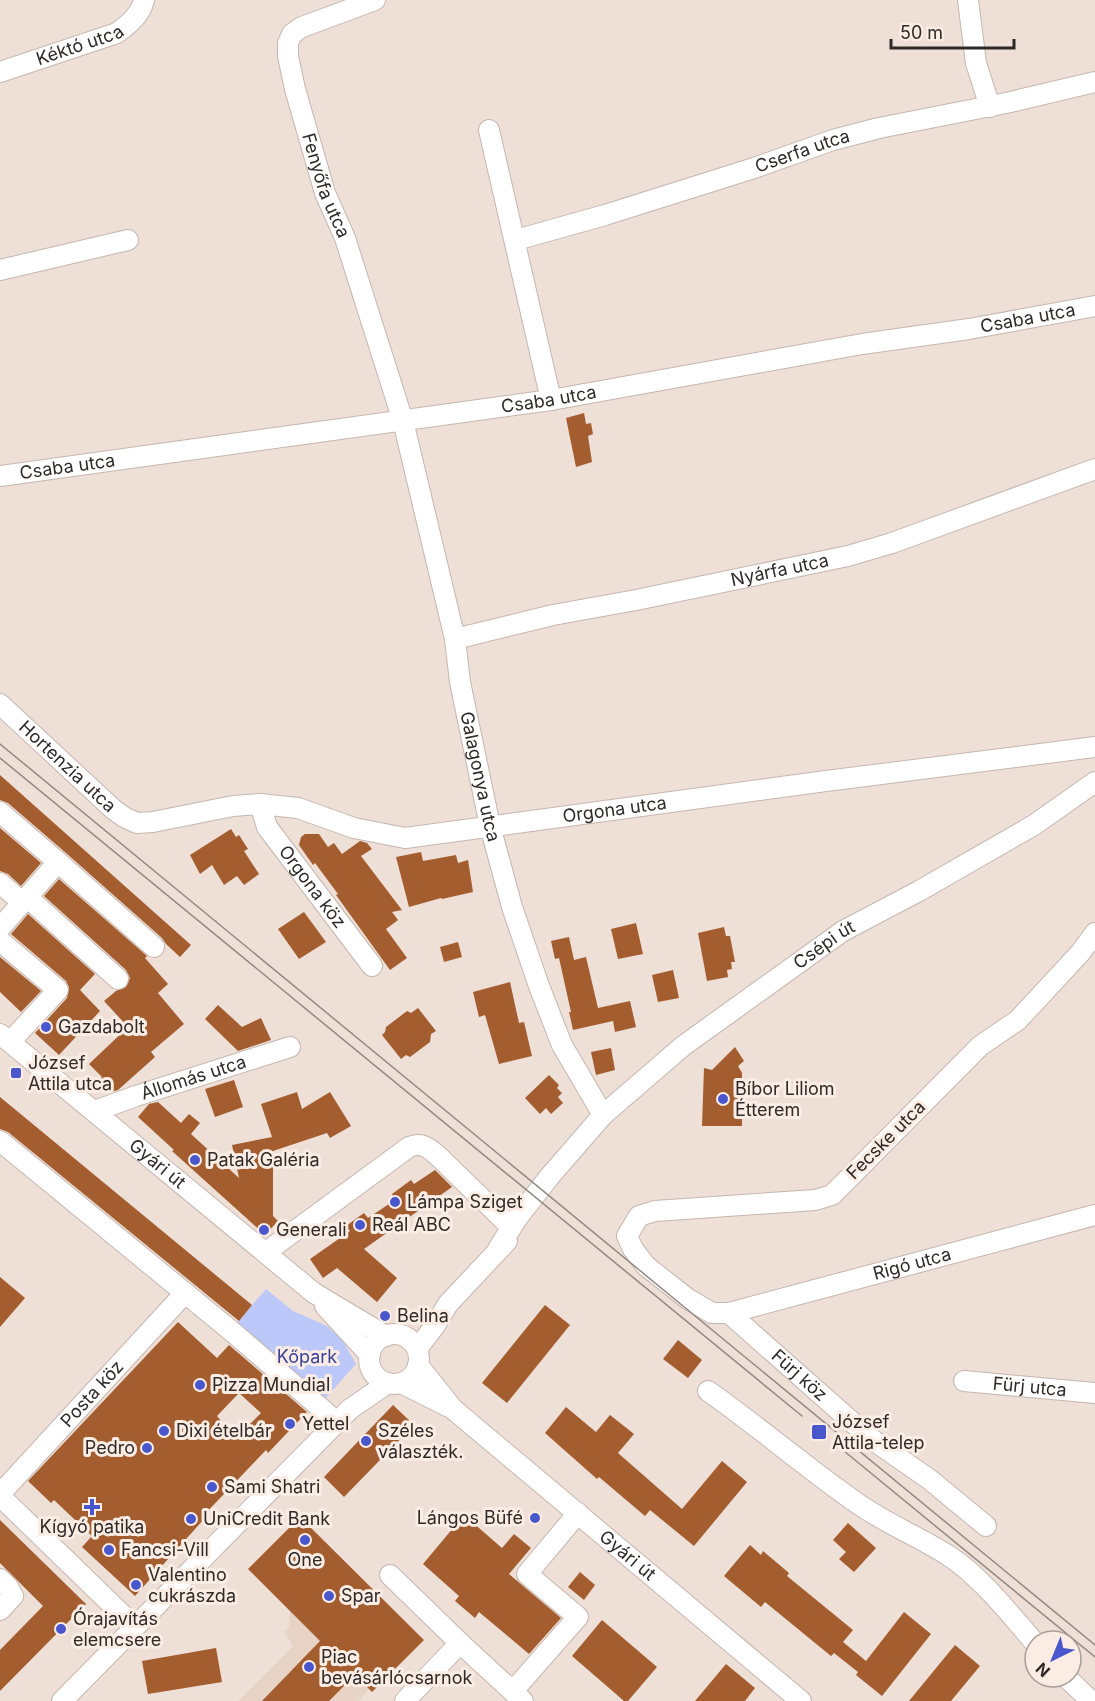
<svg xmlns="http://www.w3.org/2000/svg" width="1095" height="1701" font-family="Inter,sans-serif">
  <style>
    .built { fill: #e8d3c7 }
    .green { fill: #bbc8f9 }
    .building { fill: #a45d2f; fill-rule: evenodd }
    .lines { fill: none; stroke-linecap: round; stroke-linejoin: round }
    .minor-casing { stroke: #c5b7af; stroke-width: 22 }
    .minor { stroke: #fff; stroke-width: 20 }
    .tram { stroke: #938983; stroke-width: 1.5 }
    .poi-dot { fill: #4957cc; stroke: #fbece4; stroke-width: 2 }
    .labels { text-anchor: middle; stroke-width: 6; stroke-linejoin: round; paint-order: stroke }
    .street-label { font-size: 18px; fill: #2f2a27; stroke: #fbece4 }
    .poi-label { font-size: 18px; fill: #2f2a27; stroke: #fbece4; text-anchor: start }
    .park-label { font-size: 18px; fill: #384399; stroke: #fbece4 }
  </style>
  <rect width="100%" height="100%" fill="#eedfd7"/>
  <path class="built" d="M 290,1610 L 369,1689 L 358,1701 L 238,1701 L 293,1646 L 284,1632 L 289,1627 Z"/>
  <path class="green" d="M 266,1289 L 293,1311 L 327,1326 L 343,1341 L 356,1364 L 314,1411 L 228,1333 Z"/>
  <g class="building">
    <path d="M 584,413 L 586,424 L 591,423 L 593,434 L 588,436 L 592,462 L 576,467 L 566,418 Z"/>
    <path d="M 0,775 L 191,945 L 180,957 L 166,944 L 162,938 L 66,853 L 8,803 L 0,800 Z"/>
    <path d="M 0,828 L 41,863 L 21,886 L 8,874 L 0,871 Z"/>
    <path d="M 231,829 L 236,837 L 239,835 L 248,849 L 244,851 L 259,874 L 244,885 L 237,876 L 224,885 L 212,865 L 200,874 L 190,855 Z"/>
    <path d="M 305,834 L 319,834 L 328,847 L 334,843 L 342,854 L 360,841 L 367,843 L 372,849 L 361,856 L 402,910 L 392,912 L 398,920 L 386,929 L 407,958 L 390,970 L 336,895 L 338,894 L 315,863 L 313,865 L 299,845 L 301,837 Z"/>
    <path d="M 421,852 L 423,861 L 456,855 L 458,863 L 468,860 L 473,892 L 442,899 L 441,898 L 409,907 L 396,857 Z"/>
    <path d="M 59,879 L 147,956 L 145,958 L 168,984 L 158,993 L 184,1024 L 151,1052 L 155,1057 L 118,1090 L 108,1093 L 97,1082 L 102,1077 L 89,1064 L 128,1027 L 104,1001 L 116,991 L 126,987 L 130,978 L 126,970 L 44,896 Z"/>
    <path d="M 304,912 L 326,942 L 299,959 L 278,929 Z"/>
    <path d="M 28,914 L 95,974 L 80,990 L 100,1011 L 59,1055 L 35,1033 L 67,998 L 69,987 L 66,981 L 11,934 Z"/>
    <path d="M 636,923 L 643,954 L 618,959 L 611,929 Z"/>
    <path d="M 724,927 L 726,936 L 730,936 L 735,962 L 731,962 L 732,969 L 727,970 L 728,977 L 707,981 L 698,933 Z"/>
    <path d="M 569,937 L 574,960 L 586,957 L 598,1008 L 630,1001 L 636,1027 L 615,1032 L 613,1021 L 573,1030 L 569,1012 L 571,1012 L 559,958 L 555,959 L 551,941 Z"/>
    <path d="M 458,942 L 462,957 L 444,962 L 440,947 Z"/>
    <path d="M 0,957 L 41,991 L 21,1012 L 0,992 Z"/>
    <path d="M 673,970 L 679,998 L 658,1002 L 652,975 Z"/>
    <path d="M 510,982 L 519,1023 L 524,1022 L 532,1056 L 499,1064 L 485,1015 L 479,1017 L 473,992 Z"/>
    <path d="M 218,1005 L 242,1027 L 261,1018 L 271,1040 L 238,1051 L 205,1019 Z"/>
    <path d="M 418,1008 L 436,1031 L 431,1034 L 430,1042 L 410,1057 L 406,1055 L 401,1059 L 382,1035 L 385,1032 L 386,1027 L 407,1011 L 411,1013 Z"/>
    <path d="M 735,1047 L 744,1061 L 738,1066 L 742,1073 L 742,1126 L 702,1126 L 704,1068 L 712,1070 Z"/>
    <path d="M 611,1048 L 615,1070 L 596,1075 L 591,1052 Z"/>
    <path d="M 549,1075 L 559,1085 L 557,1088 L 562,1093 L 558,1097 L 563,1103 L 551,1114 L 546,1108 L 540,1114 L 525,1098 Z"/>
    <path d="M 234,1080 L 243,1107 L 215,1117 L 205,1089 Z"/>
    <path d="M 297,1092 L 302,1109 L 330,1092 L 351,1126 L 330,1138 L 327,1133 L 273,1151 L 273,1216 L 278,1221 L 265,1235 L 172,1151 L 174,1150 L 138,1117 L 149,1104 L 158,1102 L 181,1123 L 189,1114 L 200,1123 L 191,1134 L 239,1178 L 232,1145 L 272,1137 L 261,1104 Z"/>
    <path d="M 0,1097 L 252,1305 L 239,1321 L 8,1132 L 0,1129 Z"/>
    <path d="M 435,1170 L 452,1187 L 364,1249 L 397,1278 L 377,1302 L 337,1268 L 323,1278 L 310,1259 L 350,1231 L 346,1226 L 364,1213 L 368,1218 L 395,1200 L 392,1194 L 411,1180 L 414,1184 Z"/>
    <path d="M 0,1277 L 25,1298 L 0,1327 Z"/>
    <path d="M 545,1305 L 570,1325 L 507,1403 L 482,1383 Z"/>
    <path d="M 178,1322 L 217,1358 L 229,1345 L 307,1412 L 268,1453 L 266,1450 L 202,1517 L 204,1519 L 135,1596 L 82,1547 L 92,1536 L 54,1500 L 51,1503 L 28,1481 ZM 239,1393 L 261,1413 L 236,1438 L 217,1416 Z"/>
    <path d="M 678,1340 L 702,1360 L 688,1378 L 663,1359 Z"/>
    <path d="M 393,1405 L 414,1425 L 344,1497 L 324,1477 Z"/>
    <path d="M 566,1407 L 596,1432 L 610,1415 L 634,1434 L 618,1453 L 682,1509 L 722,1461 L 747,1482 L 694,1546 L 650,1510 L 645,1516 L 599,1477 L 597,1479 L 545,1433 Z"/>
    <path d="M 464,1515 L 502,1548 L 514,1534 L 531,1548 L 509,1574 L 561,1618 L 529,1654 L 479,1612 L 475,1618 L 455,1601 L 459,1596 L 423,1564 Z"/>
    <path d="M 300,1517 L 424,1640 L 372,1692 L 355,1675 L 329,1701 L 262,1701 L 320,1641 L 248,1569 Z"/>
    <path d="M 0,1520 L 86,1604 L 0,1691 L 0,1650 L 43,1606 L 0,1563 Z"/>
    <path d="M 848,1523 L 876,1548 L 854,1572 L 839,1559 L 846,1552 L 833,1540 Z"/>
    <path d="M 750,1545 L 761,1555 L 763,1551 L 789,1573 L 787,1576 L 853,1630 L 843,1642 L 866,1661 L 904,1612 L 931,1634 L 882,1696 L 856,1675 L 858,1672 L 834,1653 L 831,1656 L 765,1602 L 761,1607 L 724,1576 Z"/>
    <path d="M 580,1572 L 595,1585 L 584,1600 L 568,1587 Z"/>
    <path d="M 602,1620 L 657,1667 L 628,1701 L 624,1701 L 572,1656 Z"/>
    <path d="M 955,1645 L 980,1666 L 951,1701 L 909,1701 Z"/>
    <path d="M 216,1648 L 222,1682 L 148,1694 L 142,1661 Z"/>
    <path d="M 726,1664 L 755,1688 L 745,1701 L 695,1701 Z"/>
  </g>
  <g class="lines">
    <defs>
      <g id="minor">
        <path id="s1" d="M 375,0 L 302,27 L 292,34 L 288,43 L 288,56 L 295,89 L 325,193 L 345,238 L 403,421 L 455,639 L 460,682 L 490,826 L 512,907 L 539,986 L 562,1045 L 603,1115"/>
        <path d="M 968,0 L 976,63 L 990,107"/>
        <path id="s2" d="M 0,72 L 117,33 C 129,24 140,16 144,0"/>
        <path d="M 489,130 L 551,400"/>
        <path id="s3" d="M 516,240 L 605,215 L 754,168 L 833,140 L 879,128 L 1006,103 L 1095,82"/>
        <path d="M 0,270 L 128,240"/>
        <path id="s4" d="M 0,476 L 551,400 L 862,344 L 969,329 L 1095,306"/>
        <path id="s5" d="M 455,639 L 553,615 L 636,600 L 848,556 L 892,543 L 1095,469"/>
        <path id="s6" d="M 0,704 L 113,809 L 124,817 L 137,823 L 153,822 L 233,806 L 260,804 L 298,808 L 354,828 L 405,838 L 826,781 L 1095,747"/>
        <path id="s7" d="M 260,804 L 267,827 L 372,966"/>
        <path d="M 0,812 L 58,862"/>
        <path d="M 0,883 L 22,902"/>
        <path d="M 27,897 L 118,979"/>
        <path d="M 0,928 L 58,862 L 154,947"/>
        <path id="s8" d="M 1095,933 L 1081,952 L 1018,1020 L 980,1046 L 832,1195 L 815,1200 L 655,1211 L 639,1216 L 627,1236 L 633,1249 L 646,1266 L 688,1299 L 712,1313 L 729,1313 L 1095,1215"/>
        <path d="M 0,941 L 58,990 L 10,1042"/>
        <path id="s9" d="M 0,1034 L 314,1293 L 386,1336"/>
        <path id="s10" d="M 95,1111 L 136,1096 L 290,1047"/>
        <path d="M 0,1141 L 235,1334 L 337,1422"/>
        <path id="s11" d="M 498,1249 L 518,1217 L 550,1176 L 603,1115 L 683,1046 L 843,931 L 919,891 L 1034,825 L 1095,782"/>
        <path d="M 266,1252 L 409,1147 C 422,1142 427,1147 437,1155 L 511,1227"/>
        <path d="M 325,1306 L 370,1355"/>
        <path id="s12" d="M 729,1313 L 870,1438 L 929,1479 L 986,1526"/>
        <circle cx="394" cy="1359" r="25"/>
        <path d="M 417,1349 L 434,1327 L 448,1304 L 507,1241"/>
        <path id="s13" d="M 418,1365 L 453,1409 L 801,1701"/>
        <path id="s14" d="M 964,1381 L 1095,1393"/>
        <path d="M 401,1383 L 449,1407"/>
        <path d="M 708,1391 C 758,1426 804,1466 854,1501 C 884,1523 918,1536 949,1556 C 980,1576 1011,1615 1035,1643"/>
        <path id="s15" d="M 0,1494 L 185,1293"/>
        <path d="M 0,1496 L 135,1627"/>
        <path d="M 390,1575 L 460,1643"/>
        <path d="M 0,1579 L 8,1587 L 13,1596 L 0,1610"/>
        <path d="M 1066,1677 L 1091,1701"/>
        <path d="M 513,1691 L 578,1617 L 527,1574 L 578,1513"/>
        <path d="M 62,1701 L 350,1409 L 388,1383"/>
        <path d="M 405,1701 L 460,1643 L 523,1701"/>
      </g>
    </defs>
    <use href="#minor" class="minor-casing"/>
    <use href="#minor" class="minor"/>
    <g class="tram">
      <path d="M 0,744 L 1095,1645"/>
      <path d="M 0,758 L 802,1416"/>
      <path d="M 844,1451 L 1095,1657"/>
    </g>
  </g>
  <g class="poi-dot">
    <circle cx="46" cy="1027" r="6"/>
    <rect x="10" y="1067" width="12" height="12" rx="3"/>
    <circle cx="723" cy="1099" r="6"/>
    <circle cx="195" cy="1160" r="6"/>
    <circle cx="395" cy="1202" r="6"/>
    <circle cx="360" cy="1225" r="6"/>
    <circle cx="264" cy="1230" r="6"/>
    <circle cx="385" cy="1316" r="6"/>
    <circle cx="200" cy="1385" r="6"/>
    <circle cx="290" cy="1424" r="6"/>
    <circle cx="164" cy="1431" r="6"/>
    <rect x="811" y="1424" width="16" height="16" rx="3"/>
    <circle cx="366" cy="1441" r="6"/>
    <circle cx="147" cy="1448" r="6"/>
    <circle cx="212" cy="1487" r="6"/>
    <path d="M89 1498h6v6h6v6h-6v6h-6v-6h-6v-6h6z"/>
    <circle cx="535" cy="1518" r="6"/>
    <circle cx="191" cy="1519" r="6"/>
    <circle cx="305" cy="1540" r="6"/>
    <circle cx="109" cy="1550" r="6"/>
    <circle cx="136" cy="1585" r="6"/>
    <circle cx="329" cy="1596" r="6"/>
    <circle cx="61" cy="1629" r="6"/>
    <circle cx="309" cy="1667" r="6"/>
  </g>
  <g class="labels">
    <g class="street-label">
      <text dy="6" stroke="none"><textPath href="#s2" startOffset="84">Kéktó utca</textPath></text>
      <text dy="6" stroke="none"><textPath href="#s3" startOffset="300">Cserfa utca</textPath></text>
      <text dy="6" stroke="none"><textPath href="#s1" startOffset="248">Fenyőfa utca</textPath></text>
      <text dy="6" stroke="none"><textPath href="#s4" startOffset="1040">Csaba utca</textPath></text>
      <text dy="6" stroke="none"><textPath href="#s4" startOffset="554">Csaba utca</textPath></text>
      <text dy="6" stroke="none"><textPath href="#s4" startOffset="68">Csaba utca</textPath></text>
      <text dy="6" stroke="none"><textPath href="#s5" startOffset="332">Nyárfa utca</textPath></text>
      <text dy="6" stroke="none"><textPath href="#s6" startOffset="92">Hortenzia utca</textPath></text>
      <text dy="6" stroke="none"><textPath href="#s1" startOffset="860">Galagonya utca</textPath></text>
      <text dy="6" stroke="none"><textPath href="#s6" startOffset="668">Orgona utca</textPath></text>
      <text dy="6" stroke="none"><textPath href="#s7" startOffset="99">Orgona köz</textPath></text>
      <text dy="6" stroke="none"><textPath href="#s11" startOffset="450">Csépi út</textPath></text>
      <text dy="6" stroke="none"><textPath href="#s10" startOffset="104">Állomás utca</textPath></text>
      <text transform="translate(886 1140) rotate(-45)" y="6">Fecske utca</text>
      <text dy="6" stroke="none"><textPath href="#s9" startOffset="204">Gyári út</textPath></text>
      <text dy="6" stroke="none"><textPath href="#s8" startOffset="914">Rigó utca</textPath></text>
      <text dy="6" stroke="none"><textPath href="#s12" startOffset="94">Fürj köz</textPath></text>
      <text dy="6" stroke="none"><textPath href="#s14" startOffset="66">Fürj utca</textPath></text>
      <text dy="6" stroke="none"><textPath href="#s15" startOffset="136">Posta köz</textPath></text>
      <text dy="6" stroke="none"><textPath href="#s13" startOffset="284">Gyári út</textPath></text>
    </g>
    <g class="poi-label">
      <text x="58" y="1033">Gazdabolt</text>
      <text x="28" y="1069">József<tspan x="28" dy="21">Attila utca</tspan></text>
      <text x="735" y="1095">Bíbor Liliom<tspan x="735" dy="21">Étterem</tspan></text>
      <text x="207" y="1166">Patak Galéria</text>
      <text x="407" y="1208">Lámpa Sziget</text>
      <text x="372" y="1231">Reál ABC</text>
      <text x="276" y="1236">Generali</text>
      <text x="397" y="1322">Belina</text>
      <text x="212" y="1391">Pizza Mundial</text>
      <text x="832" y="1428">József<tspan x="832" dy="21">Attila-telep</tspan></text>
      <text x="302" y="1430">Yettel</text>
      <text x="176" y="1437">Dixi ételbár</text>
      <text x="378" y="1437">Széles<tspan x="378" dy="21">választék.</tspan></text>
      <text x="135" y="1454" text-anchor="end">Pedro</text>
      <text x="224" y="1493">Sami Shatri</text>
      <text x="523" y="1524" text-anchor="end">Lángos Büfé</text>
      <text x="203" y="1525">UniCredit Bank</text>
      <text x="92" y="1533" text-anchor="middle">Kígyó patika</text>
      <text x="121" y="1556">Fancsi-Vill</text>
      <text x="305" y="1566" text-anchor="middle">One</text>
      <text x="148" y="1581">Valentino<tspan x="148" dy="21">cukrászda</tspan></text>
      <text x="341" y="1602">Spar</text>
      <text x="73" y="1625">Órajavítás<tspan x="73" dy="21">elemcsere</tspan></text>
      <text x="321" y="1663">Piac<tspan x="321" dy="21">bevásárlócsarnok</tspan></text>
    </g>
    <g class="park-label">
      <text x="307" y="1363">Kőpark</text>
    </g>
  </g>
  <g transform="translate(1053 1659) rotate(223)"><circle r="28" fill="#fbece4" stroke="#a99e98" stroke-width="1.5"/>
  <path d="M0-4.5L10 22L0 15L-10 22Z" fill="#4957cc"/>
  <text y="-9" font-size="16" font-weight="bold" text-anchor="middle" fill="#2f2a27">N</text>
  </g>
  <path d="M891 39v9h123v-9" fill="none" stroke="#2f2a27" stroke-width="3"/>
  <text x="900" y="39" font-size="18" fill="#2f2a27" stroke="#fbece4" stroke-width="4.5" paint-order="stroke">50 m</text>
</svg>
